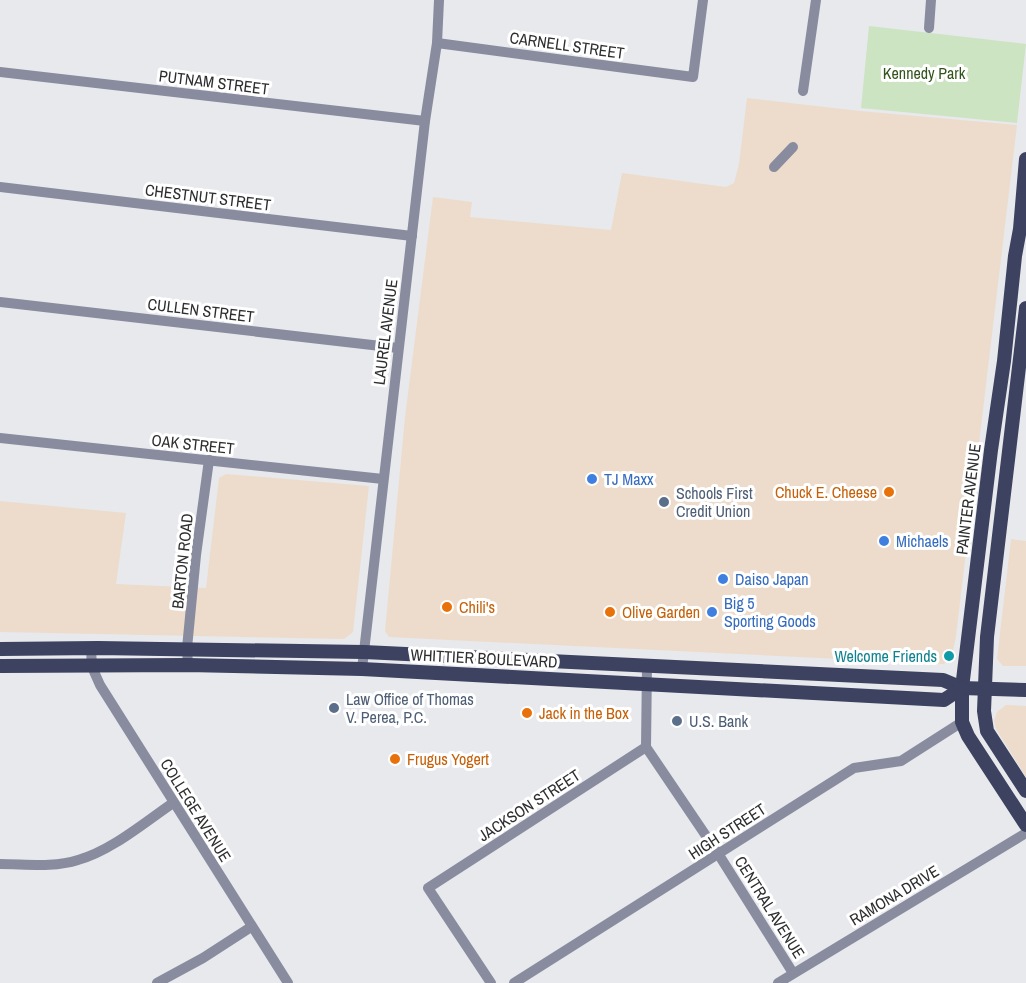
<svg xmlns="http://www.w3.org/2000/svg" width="1026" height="983" font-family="'Archivo Narrow',sans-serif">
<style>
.commercial{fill:#eddccb}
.green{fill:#cde4c2}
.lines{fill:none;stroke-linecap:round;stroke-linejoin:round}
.minor{stroke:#888c9e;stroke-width:10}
.major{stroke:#3c425f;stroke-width:14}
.shop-dot{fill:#3f7fe0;stroke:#fff;stroke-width:2}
.food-dot{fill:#e8710a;stroke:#fff;stroke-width:2}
.service-dot{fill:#5c6f8a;stroke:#fff;stroke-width:2}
.culture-dot{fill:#0f9aa8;stroke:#fff;stroke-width:2}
.labels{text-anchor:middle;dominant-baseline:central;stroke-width:6;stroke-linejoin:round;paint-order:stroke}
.street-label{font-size:16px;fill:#2d2e2f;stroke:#fff}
.park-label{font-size:16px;fill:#33541e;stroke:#fff}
.shop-label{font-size:16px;fill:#366cbe;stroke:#fff;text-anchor:start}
.food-label{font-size:16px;fill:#c56008;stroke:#fff;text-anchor:start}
.service-label{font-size:16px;fill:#4e5e75;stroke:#fff;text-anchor:start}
.culture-label{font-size:16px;fill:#0d838f;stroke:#fff;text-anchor:end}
</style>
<rect width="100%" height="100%" fill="#e7e9ed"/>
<!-- commercial -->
<g class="commercial">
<path d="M747,98L860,111L1017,125L956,636L952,656L944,664L389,637L385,631L405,417L433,197L472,202L470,217L611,230L622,173L726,187L734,183L739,164Z"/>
<path d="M226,474L369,486L353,632L344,639L0,632V501L126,513L116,584L206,588L219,478Z"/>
<path d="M1011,539L1026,541V666H1003L997,659Z"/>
<path d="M1006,705L1026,706V777L996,729L994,721L997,712Z"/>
</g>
<!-- green -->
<path class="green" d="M869,26L1026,44L1017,123L861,108Z"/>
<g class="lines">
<!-- minor -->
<g class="minor">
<path d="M929,28L931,0"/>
<path d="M437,43L693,77L703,0"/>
<path d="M0,72L425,121"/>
<path d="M803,91L816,0"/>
<path d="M774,167L793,147"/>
<path d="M0,187L412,236"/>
<path d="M0,302L398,348"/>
<path d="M0,438L383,479"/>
<path d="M91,649L92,667L100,685L288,983"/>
<path d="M188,665L187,648L196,555L209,460"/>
<path d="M647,665L646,747L719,855L793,973"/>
<path d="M362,669L425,121L437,43L439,0"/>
<path d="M0,864C26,864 53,868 78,860C111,851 145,822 173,803"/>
<path d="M157,983L203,958L251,927"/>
<path d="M491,983L428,888L646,747"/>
<path d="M514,983L854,768L901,761L962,722"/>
<path d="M778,983L1026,833"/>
</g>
<!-- major -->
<g class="major">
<path d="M1026,159L1020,229L1015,256L1004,361L991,450L962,688V722L968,736L1026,825"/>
<path d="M1026,308L987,637L984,711L987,731L1026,791"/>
<path d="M0,649L98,648L364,652L943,680L962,688L1026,690"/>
<path d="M0,666L188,665L362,669L944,700L962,688"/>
</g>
</g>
<!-- markers -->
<g class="shop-dot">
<circle cx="592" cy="479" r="6"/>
<circle cx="884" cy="541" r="6"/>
<circle cx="723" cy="579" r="6"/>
<circle cx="712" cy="612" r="6"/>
</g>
<g class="food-dot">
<circle cx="889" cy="492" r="6"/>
<circle cx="447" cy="607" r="6"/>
<circle cx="610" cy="612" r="6"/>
<circle cx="527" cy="713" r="6"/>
<circle cx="395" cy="759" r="6"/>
</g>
<g class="service-dot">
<circle cx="664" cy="502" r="6"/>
<circle cx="334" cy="708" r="6"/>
<circle cx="677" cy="721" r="6"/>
</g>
<circle class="culture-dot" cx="949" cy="656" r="6"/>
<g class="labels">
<!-- street labels -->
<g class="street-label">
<text transform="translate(567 45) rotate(8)">CARNELL STREET</text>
<text transform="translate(214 82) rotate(7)">PUTNAM STREET</text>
<text transform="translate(208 197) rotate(7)">CHESTNUT STREET</text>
<text transform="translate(201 310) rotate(7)">CULLEN STREET</text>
<text transform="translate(385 332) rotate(-83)">LAUREL AVENUE</text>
<text transform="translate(193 444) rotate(6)">OAK STREET</text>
<text transform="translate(968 499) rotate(-83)">PAINTER AVENUE</text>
<text transform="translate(182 561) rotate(-84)">BARTON ROAD</text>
<text transform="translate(484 658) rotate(3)">WHITTIER BOULEVARD</text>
<text transform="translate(529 805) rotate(-33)">JACKSON STREET</text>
<text transform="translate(196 810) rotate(58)">COLLEGE AVENUE</text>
<text transform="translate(727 831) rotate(-33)">HIGH STREET</text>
<text transform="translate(894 895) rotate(-31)">RAMONA DRIVE</text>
<text transform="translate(770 907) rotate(58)">CENTRAL AVENUE</text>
</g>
<!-- park labels -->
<g class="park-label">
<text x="924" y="73">Kennedy Park</text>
</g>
<!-- shop labels -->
<g class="shop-label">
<text x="604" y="479">TJ Maxx</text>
<text x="896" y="541">Michaels</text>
<text x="735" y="579">Daiso Japan</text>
<text x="724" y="603">Big 5<tspan x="724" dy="18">Sporting Goods</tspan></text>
</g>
<!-- food labels -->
<g class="food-label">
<text x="877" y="492" text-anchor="end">Chuck E. Cheese</text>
<text x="459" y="607">Chili's</text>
<text x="622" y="612">Olive Garden</text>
<text x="539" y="713">Jack in the Box</text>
<text x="407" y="759">Frugus Yogert</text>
</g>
<!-- service labels -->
<g class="service-label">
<text x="676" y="493">Schools First<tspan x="676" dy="18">Credit Union</tspan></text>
<text x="346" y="699">Law Office of Thomas<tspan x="346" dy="18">V. Perea, P.C.</tspan></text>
<text x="689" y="721">U.S. Bank</text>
</g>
<!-- culture labels -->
<g class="culture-label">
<text x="937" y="656">Welcome Friends</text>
</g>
</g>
</svg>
